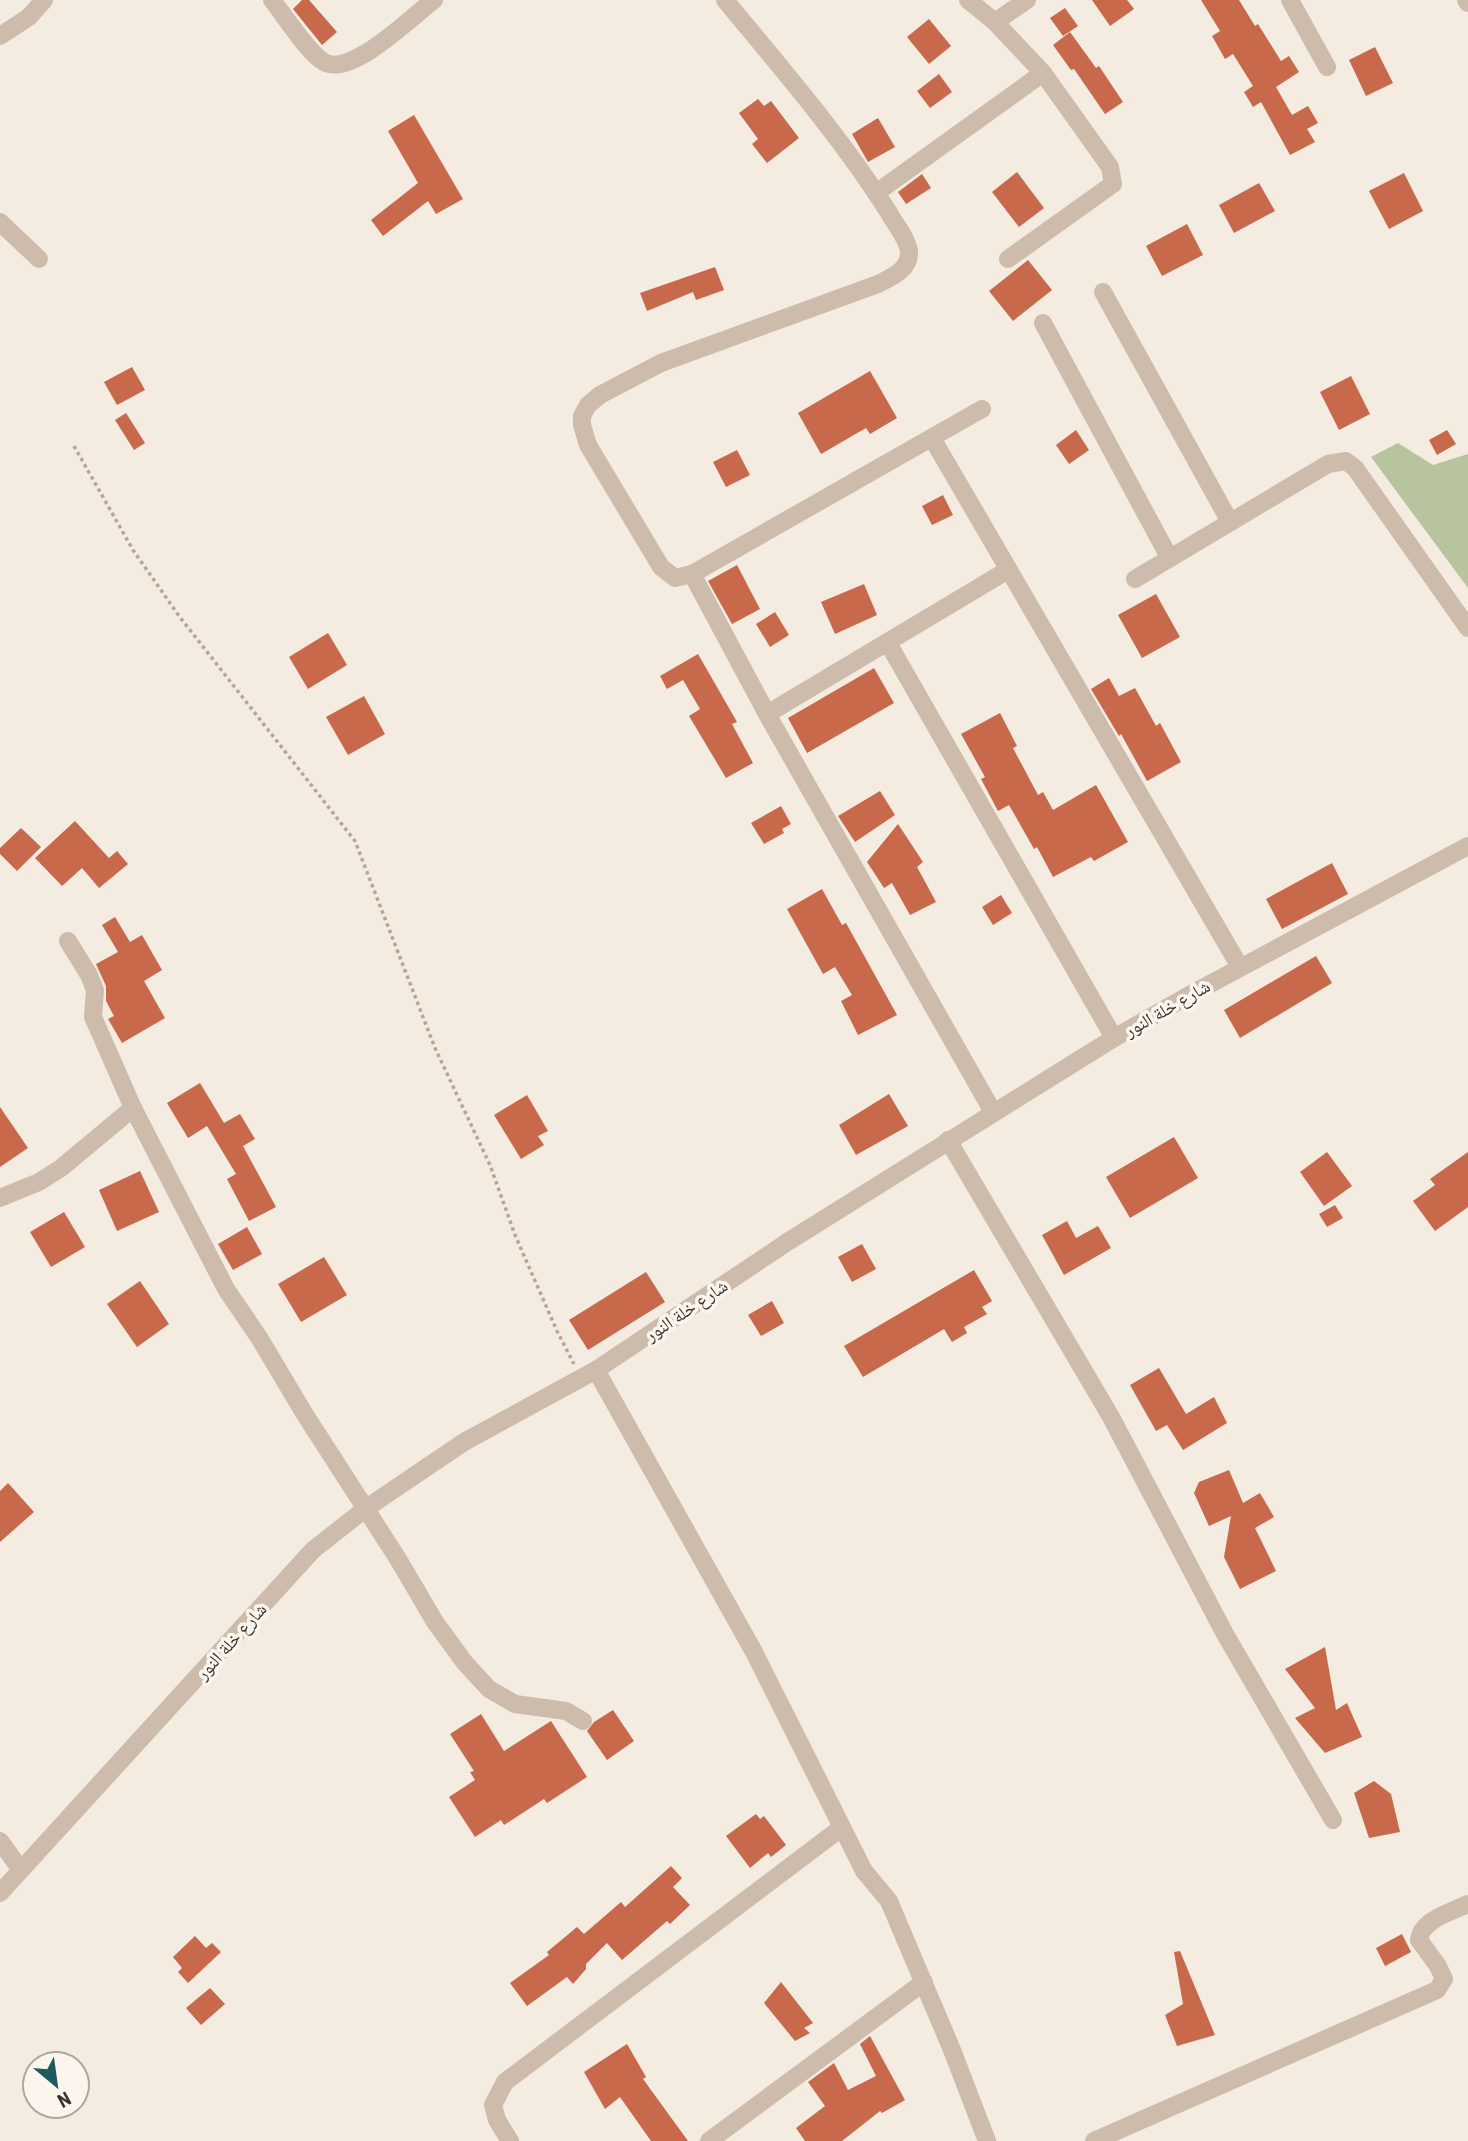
<svg xmlns="http://www.w3.org/2000/svg" width="1468" height="2141" font-family="'Roboto Condensed','Noto Naskh Arabic',sans-serif">
<style>
.green{fill:#b8c4a0}
.building{fill:#c8694b}
.lines{fill:none;stroke-linecap:round;stroke-linejoin:round}
.path{stroke:#b9a596;stroke-width:3.5;stroke-dasharray:3.5 3.5;stroke-linecap:butt}
.minor{stroke:#cdbbac;stroke-width:18}
.labels{text-anchor:middle;dominant-baseline:central;stroke-width:7;stroke-linejoin:round;paint-order:stroke}
.street-label{font-size:18px;fill:#3b302b;stroke:#fbf5ee}
</style>
<rect width="100%" height="100%" fill="#f4ebe1"/>
<!-- green -->
<path class="green" d="M1398,443L1433,465L1468,454V588L1371,457Z"/>
<!-- building -->
<g class="building">
<path d="M302,0H309L337,32L322,45L293,9Z"/>
<path d="M1092,0H1127L1134,9L1110,26Z"/>
<path d="M1201,0H1239L1255,26L1258,24L1281,61L1289,56L1299,72L1276,87L1292,115L1308,106L1318,123L1307,129L1315,142L1290,155L1261,102L1253,107L1244,92L1253,86L1233,54L1225,59L1212,36L1220,31Z"/>
<path d="M1065,8L1078,26L1063,36L1050,18Z"/>
<path d="M929,19L951,46L929,64L907,37Z"/>
<path d="M1070,32L1096,68L1099,66L1123,102L1105,114L1074,69L1071,70L1053,45Z"/>
<path d="M1375,47L1393,83L1366,96L1349,60Z"/>
<path d="M939,74L952,92L930,108L917,91Z"/>
<path d="M758,99L764,106L771,101L799,138L767,163L752,144L758,139L739,113Z"/>
<path d="M414,115L463,199L436,214L428,201L383,236L371,220L418,183L388,131Z"/>
<path d="M878,118L895,147L868,162L852,134Z"/>
<path d="M1017,172L1044,208L1019,227L992,192Z"/>
<path d="M1404,173L1423,211L1389,229L1369,191Z"/>
<path d="M922,174L931,188L906,204L898,192Z"/>
<path d="M1259,183L1275,211L1234,233L1219,205Z"/>
<path d="M1187,224L1203,255L1162,276L1146,246Z"/>
<path d="M1028,260L1052,290L1013,321L989,291Z"/>
<path d="M715,267L724,290L696,300L693,292L647,311L640,293Z"/>
<path d="M132,367L145,390L117,405L104,382Z"/>
<path d="M870,371L897,418L870,434L866,428L821,454L798,413Z"/>
<path d="M1351,376L1370,414L1339,430L1320,392Z"/>
<path d="M126,413L145,443L134,450L115,420Z"/>
<path d="M1076,430L1089,450L1069,464L1056,445Z"/>
<path d="M1447,430L1456,444L1437,455L1429,440Z"/>
<path d="M737,450L750,475L726,487L713,462Z"/>
<path d="M943,495L953,515L932,525L922,506Z"/>
<path d="M737,565L760,609L732,624L708,581Z"/>
<path d="M864,584L877,615L835,634L821,602Z"/>
<path d="M1156,594L1180,637L1142,658L1118,615Z"/>
<path d="M775,612L789,635L770,647L756,624Z"/>
<path d="M328,633L347,665L308,689L289,657Z"/>
<path d="M698,654L737,722L732,724L753,763L726,778L689,716L700,709L683,680L667,689L660,676Z"/>
<path d="M874,668L894,703L807,753L788,718Z"/>
<path d="M1109,678L1119,696L1135,688L1156,726L1160,723L1181,762L1147,781L1121,734L1119,736L1091,689Z"/>
<path d="M364,696L385,734L348,755L326,717Z"/>
<path d="M1000,713L1017,746L1013,748L1038,795L1043,792L1053,810L1096,785L1128,842L1094,861L1091,857L1053,877L1037,847L1034,849L1009,805L998,811L981,779L985,777L961,734Z"/>
<path d="M880,791L895,815L855,842L838,816Z"/>
<path d="M781,806L791,824L782,829L784,833L764,844L751,823Z"/>
<path d="M75,821L109,858L117,851L128,864L99,888L82,868L62,886L35,858Z"/>
<path d="M898,824L923,862L917,867L936,902L910,915L892,883L884,888L867,862Z"/>
<path d="M21,828L41,847L17,871L0,854V848Z"/>
<path d="M1332,863L1348,894L1282,929L1266,899Z"/>
<path d="M822,889L842,925L846,923L897,1015L858,1035L841,1001L852,995L835,967L823,974L787,909Z"/>
<path d="M1001,895L1012,913L993,925L982,907Z"/>
<path d="M115,917L130,942L142,935L162,970L144,981L165,1018L122,1043L108,1019L114,1016L106,1001V986L96,964L118,952L102,925Z"/>
<path d="M1316,956L1332,983L1240,1038L1224,1010Z"/>
<path d="M200,1083L224,1123L240,1114L255,1139L243,1146L276,1207L249,1221L227,1179L236,1174L207,1126L188,1138L167,1103Z"/>
<path d="M889,1094L908,1126L856,1155L839,1125Z"/>
<path d="M527,1095L548,1131L538,1136L544,1145L521,1159L494,1115Z"/>
<path d="M0,1107L28,1148L0,1167Z"/>
<path d="M1174,1137L1198,1178L1130,1218L1106,1177Z"/>
<path d="M1327,1152L1352,1186L1324,1206L1300,1172Z"/>
<path d="M1468,1152V1207L1435,1231L1413,1201L1435,1185L1430,1179Z"/>
<path d="M140,1171L159,1212L117,1231L99,1190Z"/>
<path d="M1335,1205L1343,1218L1327,1227L1319,1214Z"/>
<path d="M64,1212L85,1247L51,1267L30,1232Z"/>
<path d="M1067,1221L1076,1238L1098,1226L1111,1248L1064,1275L1042,1235Z"/>
<path d="M247,1227L262,1254L233,1270L218,1244Z"/>
<path d="M862,1244L876,1269L852,1282L838,1257Z"/>
<path d="M324,1257L347,1295L301,1322L278,1284Z"/>
<path d="M974,1270L992,1301L982,1307L987,1314L964,1327L967,1333L952,1342L944,1329L863,1377L844,1346Z"/>
<path d="M646,1272L665,1302L588,1350L569,1320Z"/>
<path d="M140,1281L169,1324L137,1347L107,1304Z"/>
<path d="M772,1301L784,1323L761,1336L748,1315Z"/>
<path d="M1159,1368L1186,1414L1214,1397L1227,1423L1183,1450L1167,1425L1156,1431L1130,1385Z"/>
<path d="M1229,1470L1243,1503L1260,1493L1274,1517L1255,1528L1276,1571L1240,1589L1224,1557L1231,1516L1209,1526L1194,1493L1199,1482Z"/>
<path d="M8,1483L34,1512L0,1542V1491Z"/>
<path d="M1325,1647L1336,1710L1347,1703L1362,1737L1325,1753L1295,1718L1315,1708L1285,1669Z"/>
<path d="M613,1710L634,1741L607,1760L587,1731L594,1722Z"/>
<path d="M481,1714L504,1751L551,1721L587,1777L547,1803L544,1799L504,1825L501,1820L475,1837L449,1797L475,1780L470,1772L474,1771L450,1734Z"/>
<path d="M1374,1781L1391,1794L1400,1832L1369,1838L1354,1793Z"/>
<path d="M756,1814L760,1819L764,1816L786,1845L771,1857L768,1853L750,1868L726,1836Z"/>
<path d="M671,1866L682,1878L673,1887L690,1905L670,1924L667,1921L622,1960L607,1943L586,1964V1969L573,1984L567,1977L527,2006L510,1983L549,1955L547,1952L577,1927L584,1934L621,1902L625,1907Z"/>
<path d="M1402,1934L1411,1952L1385,1966L1376,1948Z"/>
<path d="M195,1936L206,1948L212,1943L221,1952L188,1983L178,1972L182,1968L173,1957Z"/>
<path d="M1180,1951L1215,2035L1177,2046L1165,2015L1183,2004L1174,1952Z"/>
<path d="M781,1982L813,2023L804,2028L810,2033L795,2041L764,2003Z"/>
<path d="M210,1988L225,2004L201,2025L186,2008Z"/>
<path d="M870,2036L905,2100L882,2113L880,2111L842,2141H805L796,2128L825,2106L808,2082L834,2063L848,2090L876,2076L860,2044Z"/>
<path d="M627,2044L646,2077L643,2079L688,2141H651L620,2097L605,2109L584,2072Z"/>
</g>
<g class="lines">
<!-- path -->
<path class="path" d="M74,446L133,550L179,616L355,841L435,1048L490,1165L515,1235L557,1331L574,1364"/>
<!-- minor -->
<g class="minor">
<path d="M272,0C284,15 309,54 324,62C351,78 412,16 434,0"/>
<path d="M725,0C781,68 842,138 889,213C895,224 907,238 909,251C910,270 892,277 878,284L661,363L600,395L588,405L582,416V425L588,445L661,567L675,578L692,574L982,409"/>
<path d="M968,0L995,22L1043,73L1110,167L1113,184L1008,259"/>
<path d="M1290,0L1327,67"/>
<path d="M1466,0L1468,3"/>
<path d="M995,22L1027,0"/>
<path d="M0,36L29,17L44,0"/>
<path d="M876,193L1043,73"/>
<path d="M0,222L39,259"/>
<path d="M1103,292L1230,522"/>
<path d="M1043,323L1169,557"/>
<path d="M932,438L1240,967"/>
<path d="M692,574L767,714L993,1112"/>
<path d="M1135,579L1328,464L1346,461L1355,468L1468,628"/>
<path d="M888,643L1114,1038"/>
<path d="M767,714L1008,570"/>
<path d="M68,941L89,975L95,990L93,1017L133,1108L226,1289L260,1339L304,1413L398,1559L435,1622L465,1663L489,1689L515,1704L566,1711L583,1721"/>
<path d="M948,1140L1111,1417L1225,1634L1333,1820"/>
<path d="M0,1198L39,1182L61,1168L133,1108"/>
<path d="M596,1370L754,1652L864,1871L889,1901L952,2050L987,2141"/>
<path d="M0,1841L21,1870"/>
<path d="M0,1893L313,1550L365,1509L464,1442L596,1370L789,1241L1114,1038L1184,998L1468,846"/>
<path d="M510,2141L497,2120L493,2105L505,2082L841,1828"/>
<path d="M709,2141L924,1982"/>
<path d="M1094,2141L1437,1990L1444,1979L1438,1966L1419,1940C1421,1920 1451,1912 1468,1904"/>
</g>
</g>
<g class="labels">
<!-- street labels -->
<g class="street-label">
<text transform="translate(1167 1008) rotate(-30)">شارع خلة النور</text>
<text transform="translate(686 1310) rotate(-34)">شارع خلة النور</text>
<text transform="translate(231 1641) rotate(-48)">شارع خلة النور</text>
</g>
</g>
<!-- north arrow -->
<g transform="translate(56 2085) rotate(151)"><circle r="33" fill="#fbf5ee" stroke="#aea6a0" stroke-width="2"/>
<path d="M0-5L12 26L0 18L-12 26Z" fill="#1f5a5e"/>
<text y="-10" font-size="19" font-weight="bold" text-anchor="middle" fill="#3b302b">N</text>
</g>
</svg>
